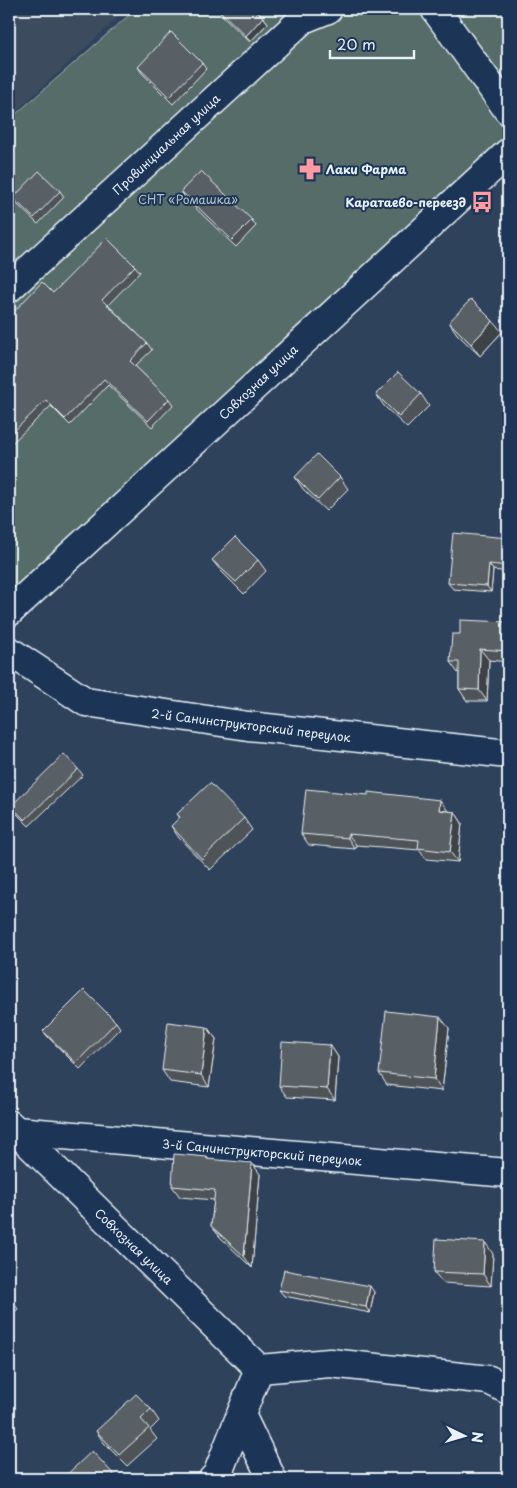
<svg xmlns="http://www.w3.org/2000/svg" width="517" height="1488" font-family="'Playpen Sans',sans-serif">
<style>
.built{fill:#3c4b5e}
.green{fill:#556c68;stroke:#9eaeb0}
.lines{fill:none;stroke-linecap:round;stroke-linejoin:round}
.street-casing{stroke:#e8f1f8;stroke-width:31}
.secondary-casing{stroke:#e8f1f8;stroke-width:31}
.street{stroke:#1d3557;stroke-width:28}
.secondary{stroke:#1d3557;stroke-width:28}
.wall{fill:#4d5257;stroke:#e8f1f8}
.shaded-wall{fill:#3e4247;stroke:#e8f1f8}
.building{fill:#595f65;stroke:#e8f1f8}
.labels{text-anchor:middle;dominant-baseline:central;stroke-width:4;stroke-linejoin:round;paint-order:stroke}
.street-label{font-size:12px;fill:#e8f1f8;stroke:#1d3557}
.poi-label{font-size:12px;font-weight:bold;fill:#e8f1f8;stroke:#1d3557;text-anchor:start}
.park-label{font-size:12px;fill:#b5c2c6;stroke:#1d3557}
</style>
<rect width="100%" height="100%" fill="#2f425b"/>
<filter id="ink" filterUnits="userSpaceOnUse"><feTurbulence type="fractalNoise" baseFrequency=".02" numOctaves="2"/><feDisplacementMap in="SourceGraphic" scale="10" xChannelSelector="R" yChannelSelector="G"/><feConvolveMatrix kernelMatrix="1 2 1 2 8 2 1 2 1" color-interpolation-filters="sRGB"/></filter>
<g filter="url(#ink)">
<!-- built -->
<path class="built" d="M9,9H127L9,118Z"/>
<!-- green -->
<path class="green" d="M136,9H508V149L9,598V120Z"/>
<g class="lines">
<!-- street casing -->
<g class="street-casing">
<g id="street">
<path d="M435,9L508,110"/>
<path d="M9,288L303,19L328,9"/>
<path d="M9,651L86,702L248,726L508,754"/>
<path d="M10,1125L259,1369"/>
<path d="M16,1131L508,1173"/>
<path d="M259,1369L330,1363L489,1380L508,1390"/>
<path d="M241,1415L272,1479"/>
<path d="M213,1479L217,1475L259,1369"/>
</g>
</g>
<!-- secondary casing -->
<g class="secondary-casing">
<path id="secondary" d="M9,612L508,153"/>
</g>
<!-- street -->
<use href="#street" class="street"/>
<!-- secondary -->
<use href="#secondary" class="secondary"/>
</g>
<!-- wall -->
<g class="wall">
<path d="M220,11L263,17L268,23L250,42L224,17Z"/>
<path d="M202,63L206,69L173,104L142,73L138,67Z"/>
<path d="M60,191L64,197L38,224L17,204L13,198Z"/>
<path d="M181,191L252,220L256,226L236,247L185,198Z"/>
<path d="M135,266L140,272L108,305L147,343L152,350L135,366L169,399L173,405L152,427L108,385L70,425L51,406L11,444L9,441V317L53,293Z"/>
<path d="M449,322L502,332L480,356L457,334Z"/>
<path d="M376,394H421L429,406L407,428L384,406Z"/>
<path d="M295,477H340L348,489L326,511L303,489Z"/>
<path d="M508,538V572L493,570L491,592L453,589L448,583Z"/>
<path d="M212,560H258L266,571L244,594L221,571Z"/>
<path d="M508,622V662L489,660L487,701H467L459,689V673H458L450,662L460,634Z"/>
<path d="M78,769L83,775L29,826L15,812L11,806Z"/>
<path d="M448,811L455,812L462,823L458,862L426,859L420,850L356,845L355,849L309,845L301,834Z"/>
<path d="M177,814L244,818L252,830L210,870L179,838L171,826L180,818Z"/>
<path d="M116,1022L120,1028L80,1069L48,1037L43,1031Z"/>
<path d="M207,1027L216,1039L209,1087L170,1082L162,1070Z"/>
<path d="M449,1028L442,1091L387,1085L379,1073Z"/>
<path d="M330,1045L338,1057L335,1100L287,1097L279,1086Z"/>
<path d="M207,1157L208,1159L260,1174L252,1268L220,1237L211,1226L214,1200L180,1197L172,1186Z"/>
<path d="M493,1254L491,1286L443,1283L434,1272Z"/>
<path d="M279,1290L374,1292L370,1313L284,1296Z"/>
<path d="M9,1296L18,1309L9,1318Z"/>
<path d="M151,1409L159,1421L150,1430L157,1439L127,1466L104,1443L96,1431Z"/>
</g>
<!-- shaded-wall -->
<g class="shaded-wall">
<path d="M263,17L268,23L250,42L246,36Z"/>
<path d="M493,321L502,332L480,356L471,344Z"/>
<path d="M489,564L493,570L491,592L487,586Z"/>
<path d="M480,649L489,660L487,701L479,690Z"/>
<path d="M440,800L448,811L439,810Z"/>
<path d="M455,812L462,823L458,862L450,852Z"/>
<path d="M348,834L356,845L355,849L348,838Z"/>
<path d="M440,1017L449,1028L442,1091L434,1079Z"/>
<path d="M207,1027L216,1039L209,1087L201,1075Z"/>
<path d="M330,1045L338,1057L335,1100L327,1089Z"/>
<path d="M252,1163L260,1174L252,1268L244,1256Z"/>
<path d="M485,1242L493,1254L491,1286L483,1274Z"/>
<path d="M370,1286L374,1292L370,1313L366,1307Z"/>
</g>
<!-- building -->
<g class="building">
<path d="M222,9H254L263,17L246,36L220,11Z"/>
<path d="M171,32L202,63L169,97L138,67Z"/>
<path d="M39,171L60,191L34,218L13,198Z"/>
<path d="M201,171L252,220L232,240L181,191Z"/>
<path d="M107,238L135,266L102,300L147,343L130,361L169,399L148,421L104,379L65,419L46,400L9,436V317L42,282L53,293Z"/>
<path d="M471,299L493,321L471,344L449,322Z"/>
<path d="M398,372L421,394L399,417L376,394Z"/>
<path d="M317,454L340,477L318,500L295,477Z"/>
<path d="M453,533L508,538V566L489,564L487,586L448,583Z"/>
<path d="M235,537L258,560L236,582L212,560Z"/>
<path d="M460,620L508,622V651L480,649L479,690L459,689V662H450L452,634H460Z"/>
<path d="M64,754L78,769L25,820L11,806Z"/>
<path d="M210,783L244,818L202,859L171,826L180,817L177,814Z"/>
<path d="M306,789L368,795V792L440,800L439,810L455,812L450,852L418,848L419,840L348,834V838L301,834Z"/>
<path d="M84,990L116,1022L76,1063L43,1031Z"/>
<path d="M386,1011L440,1017L434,1079L379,1073Z"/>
<path d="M168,1022L207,1027L201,1075L162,1070Z"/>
<path d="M282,1042L330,1045L327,1089L279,1086Z"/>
<path d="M174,1154L207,1157V1159L252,1163L244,1256L211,1226L215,1190L172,1186Z"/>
<path d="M436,1239L485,1242L483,1274L434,1272Z"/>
<path d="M284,1270L370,1286L366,1307L279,1290Z"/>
<path d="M136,1394L151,1409L141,1419L149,1428L119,1455L96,1431Z"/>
<path d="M92,1451L118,1479H62Z"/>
<path d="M494,1475L496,1479H484Z"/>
</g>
</g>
<!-- icons -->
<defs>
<g id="pharmacy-bare" transform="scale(1.725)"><path d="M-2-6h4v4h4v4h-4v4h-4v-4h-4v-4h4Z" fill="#ff9aa2" stroke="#1d3557" stroke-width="2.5" paint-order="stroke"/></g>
<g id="bus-bare" transform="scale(1.725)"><path d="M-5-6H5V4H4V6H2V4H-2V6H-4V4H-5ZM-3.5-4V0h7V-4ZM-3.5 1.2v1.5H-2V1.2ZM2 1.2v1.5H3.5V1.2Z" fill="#ff9aa2" stroke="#1d3557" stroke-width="2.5" paint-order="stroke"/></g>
</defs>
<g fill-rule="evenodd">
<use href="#pharmacy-bare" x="310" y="169"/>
<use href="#bus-bare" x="482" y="202"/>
</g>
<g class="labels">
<!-- street labels -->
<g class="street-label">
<text transform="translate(166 144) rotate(-43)">Провинциальная улица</text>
<text transform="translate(258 382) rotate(-43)">Совхозная улица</text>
<text transform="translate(251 725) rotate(7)">2-й Санинструкторский переулок</text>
<text transform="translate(262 1152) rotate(5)">3-й Санинструкторский переулок</text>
<text transform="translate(134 1246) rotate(44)">Совхозная улица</text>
</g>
<!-- poi labels -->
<g class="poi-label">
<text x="326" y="169">Лаки Фарма</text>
<text x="466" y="202" text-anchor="end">Каратаево-переезд</text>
</g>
<!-- park labels -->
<g class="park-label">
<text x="188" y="199">СНТ «Ромашка»</text>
</g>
</g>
<!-- margin -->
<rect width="517" height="1488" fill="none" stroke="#1d3557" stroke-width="30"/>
<rect x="15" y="15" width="487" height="1458" fill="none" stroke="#e8f1f8" stroke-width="2" filter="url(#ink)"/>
<!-- north arrow -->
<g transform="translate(464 1436) rotate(95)" stroke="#1d3557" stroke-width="4" paint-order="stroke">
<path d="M0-4L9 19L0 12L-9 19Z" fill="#e8f1f8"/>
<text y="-8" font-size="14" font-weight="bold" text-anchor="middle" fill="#e8f1f8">N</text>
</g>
<!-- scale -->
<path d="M330 50v8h84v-8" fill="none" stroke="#e8f1f8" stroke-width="2.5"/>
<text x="337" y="50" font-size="15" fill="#e8f1f8" stroke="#1d3557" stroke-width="4" paint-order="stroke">20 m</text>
</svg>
